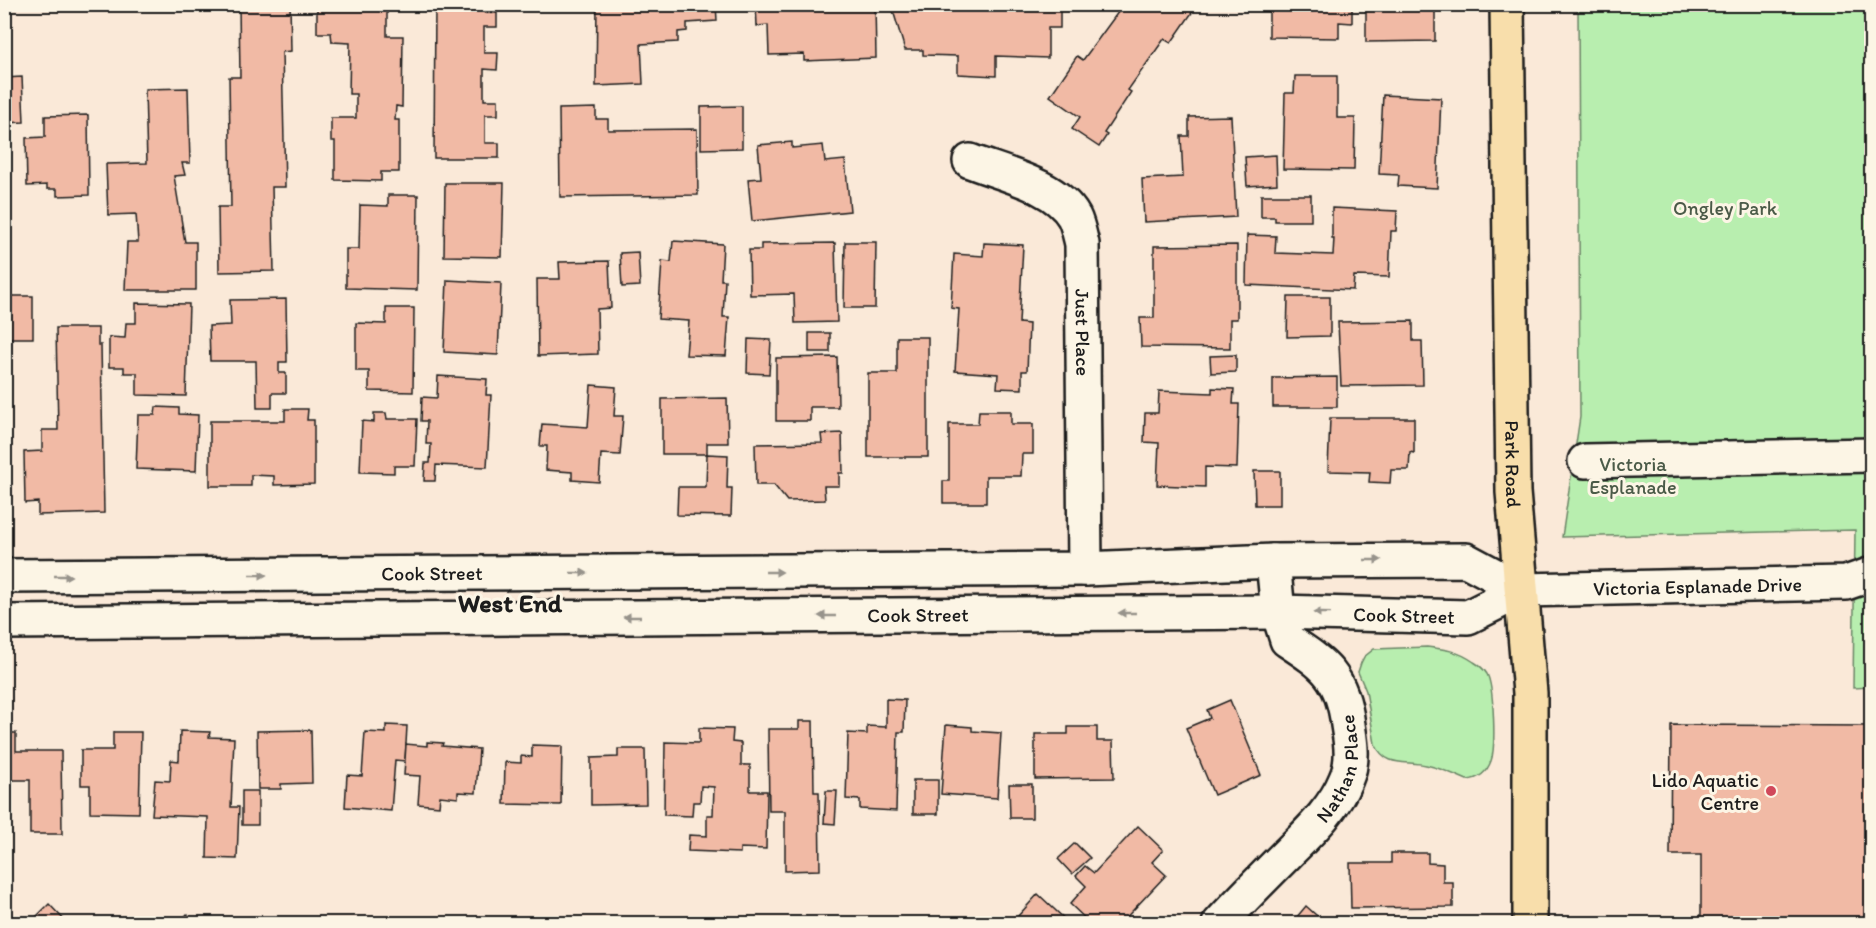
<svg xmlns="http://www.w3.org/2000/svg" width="1876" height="928" font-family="Itim,sans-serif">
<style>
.green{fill:#b8eeaf;stroke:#6a8566;stroke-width:1.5}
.building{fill:#f1baa5;stroke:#1c1c1c;stroke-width:1.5}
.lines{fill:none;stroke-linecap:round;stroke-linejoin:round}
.minor-casing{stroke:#1c1c1c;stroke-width:38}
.major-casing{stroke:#1c1c1c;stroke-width:38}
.minor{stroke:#fcf5e5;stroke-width:33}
.major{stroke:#f8deab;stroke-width:33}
.oneway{fill:#97938b}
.poi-dot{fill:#d1495b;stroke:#fcf5e5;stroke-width:2}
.labels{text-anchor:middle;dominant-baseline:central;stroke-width:6;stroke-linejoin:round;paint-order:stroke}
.park-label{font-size:20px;fill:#4b5b48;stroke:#fcf5e5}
.street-label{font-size:20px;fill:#1c1c1c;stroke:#fcf5e5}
.poi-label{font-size:20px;fill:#1c1c1c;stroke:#fcf5e5;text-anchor:end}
.district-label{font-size:26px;font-weight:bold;fill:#1c1c1c;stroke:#fcf5e5}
</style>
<rect width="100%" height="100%" fill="#fae9d8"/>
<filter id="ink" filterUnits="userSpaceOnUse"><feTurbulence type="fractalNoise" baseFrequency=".0167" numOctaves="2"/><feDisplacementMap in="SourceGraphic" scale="12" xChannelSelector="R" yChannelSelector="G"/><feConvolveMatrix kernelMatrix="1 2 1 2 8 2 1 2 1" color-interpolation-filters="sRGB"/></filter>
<g filter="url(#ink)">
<!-- green -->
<g class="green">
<path d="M1578,5H1871V687L1853,688L1855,530L1562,537L1580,417Z"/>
<path d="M1427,647C1446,649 1458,651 1474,662C1479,665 1484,669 1487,674C1494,687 1496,748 1491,761C1487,772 1479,779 1467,780C1455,775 1443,769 1430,766C1408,759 1387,770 1375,744L1366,691L1358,672L1361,663L1364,657L1374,649Z"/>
</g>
<!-- building -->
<g class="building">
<path d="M239,4H290L291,51L282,52L285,187H272L274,271L219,272L218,207H231L229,77H240Z"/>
<path d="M317,4H387V36H403L402,107L396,106L395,120H399V172H381V181L335,180V141H331V118H356V94H349L350,43L332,42L331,33H317Z"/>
<path d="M435,4H485V13H497V27H484V53H498L497,70L484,69V100H498V115H485V143H499V158H434Z"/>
<path d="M597,4H716L717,21L687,23V31L678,32V42L641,44L643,84L596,86Z"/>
<path d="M756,4H875L876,58L804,61V54L769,55L768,25L757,26Z"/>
<path d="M891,4H1060V28H1048V58L996,56V76L958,74V56L923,55V50H905Z"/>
<path d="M1124,4H1198L1171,43L1164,39L1128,90L1131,92L1104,133L1107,135L1099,147L1072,129L1080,117L1050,96L1077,56L1083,60Z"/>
<path d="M1269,4H1352V23L1339,22V38L1269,37Z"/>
<path d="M1366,4H1435V41L1366,42Z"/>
<path d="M1295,76H1337V118H1355L1354,170L1283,169L1285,93H1294Z"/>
<path d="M22,77L24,122L4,123V78Z"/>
<path d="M188,88L190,163H182L185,175L174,176L185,242H196V290H125L127,242H138L136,214L108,215L106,164L147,163L145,89Z"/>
<path d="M1383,95L1441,98L1437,188L1398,186L1399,175L1379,174Z"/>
<path d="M742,106V148L701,149V107Z"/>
<path d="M596,108V119H608V130L697,129L698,195L560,197L559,109Z"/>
<path d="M88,115L89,195L57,196V189H47V185L27,186L26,138L45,137V116Z"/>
<path d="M1231,116L1236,217L1144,222L1142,179L1183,177L1181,136H1189V117Z"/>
<path d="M792,142V148L823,145L825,162L845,160L850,211L752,221L748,179L761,178L758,145Z"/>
<path d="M1276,155L1277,184L1247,186L1245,157Z"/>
<path d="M445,183H504L502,257L444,256Z"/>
<path d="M388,195H418L417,290L346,288V249H359L360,205L388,206Z"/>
<path d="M1261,195H1311V221H1275V217H1261Z"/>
<path d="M1332,208L1397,211L1396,231H1391L1389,277L1354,276L1353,290L1246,285L1247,235L1276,236L1275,253L1333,255L1334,238H1332Z"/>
<path d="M673,241L723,244L721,280H725L723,317H729L726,356L686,355L689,321L658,319L662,261L671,262Z"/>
<path d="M845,242H876L875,308H844Z"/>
<path d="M835,243L837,322L795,323L794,294L750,295L749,250H761V244Z"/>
<path d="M984,243L1023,245L1019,323L1029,324L1027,371H1022V389L997,388L998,374L955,371L959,309L951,308L954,254L983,256Z"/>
<path d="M1237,245V319H1230V348L1141,347L1140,318H1154V246Z"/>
<path d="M638,252L640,286L622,287L620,253Z"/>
<path d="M609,261L611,308L597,309L598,354L538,356L537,279H560L559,262Z"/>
<path d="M447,280L501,283L498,355L444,352Z"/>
<path d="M8,296H33V338H7Z"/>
<path d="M1288,297H1330V336L1287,337Z"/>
<path d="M286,299L287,362H279V373H286V393H272V408H257L256,361H210L209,326L231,325L230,300Z"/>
<path d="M136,303L189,304L186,396L137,395V373H124V367H109V337L125,338L126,323H136Z"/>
<path d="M386,308H414L413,392L369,391V371H356V323L386,324Z"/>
<path d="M1413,321V341H1422L1423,385L1341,386L1338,322Z"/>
<path d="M56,328H98V345H101L104,513L38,515V502L25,503L24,452L42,451V430H58Z"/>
<rect x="809" y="333" width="21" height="19"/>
<path d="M897,337H928V457H868V373H897Z"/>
<path d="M748,339L771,340L769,374L747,373Z"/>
<path d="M1236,355V372L1211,373L1210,356Z"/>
<path d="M837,357L838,407H810V421H776V358Z"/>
<path d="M438,376L487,379L486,395H491L487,467L436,465L435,481H424L425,463H430L431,444H426L427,421H421L422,397L437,398Z"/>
<path d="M1337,377V407H1273V378Z"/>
<path d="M591,385L616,387L614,416H623L620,455L601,454L599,482L572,480V472L546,470L547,446H540L542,424L588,427Z"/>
<path d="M1212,388L1234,389L1233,404H1239L1237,468L1205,467V487L1157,485L1159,443L1144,442L1145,413H1158L1159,391L1212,393Z"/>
<path d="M727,398L728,443H707V454H662V399Z"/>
<path d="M156,407L179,408V414L198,415L196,471L136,469L138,415H155Z"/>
<path d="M285,409H308L307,420H314V484L274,485V476L251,475V486H210V421H285Z"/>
<path d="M979,411H1011V424H1033V454H1022L1021,476H986V503H943V481H949V424H978Z"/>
<path d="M374,413H386L387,419H417L415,466H394V473L360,472L362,421L374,422Z"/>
<path d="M1330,418H1414V453L1410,452L1409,470H1391L1390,483L1369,482L1370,472L1328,471Z"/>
<path d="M842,433L843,473H839V486H824L825,500L787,501L774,485H756L755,444L822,443L821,434Z"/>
<path d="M707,454L728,455L727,488H732L731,516L677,515L678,487H706Z"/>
<path d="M1254,471H1280V505H1255Z"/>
<path d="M886,699L905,700L904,732H898L896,811L860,809V800L846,799L848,733L867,734V726L886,727Z"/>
<path d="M1230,700L1261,775L1214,795L1186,728L1210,718L1207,710Z"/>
<path d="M799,721H813L814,792H819L820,870L785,871V811H769L768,729H799Z"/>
<path d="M386,725L407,726L405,761L395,760L391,811L345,807L347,775L362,776L365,732L386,733Z"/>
<path d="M946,725L972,727V731L1001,733L997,798L941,794Z"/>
<path d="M1671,725L1872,726V924H1701V855H1670Z"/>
<path d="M1068,727H1097V741H1113L1114,778L1035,779V734H1068Z"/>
<path d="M699,728L733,729L732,742L741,743V765H750V791H767L766,849L740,848V853L688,851L689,835L707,836V815H713L714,787L701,786L700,802H693L692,816L664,815L665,742L699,743Z"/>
<path d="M311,730L312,783L281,784V789H258L257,731Z"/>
<path d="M180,731L210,732L209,737L234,738L231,807H239L237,859L207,858L208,817L152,815L155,780L170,781L171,760L179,761Z"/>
<path d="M113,732H141L139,813L90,812V785H81V750H113Z"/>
<path d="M4,733H16V751H61L62,834H30V780H4Z"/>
<path d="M427,742L443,743L442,746L479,749L476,793L458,792V798L440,796L439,806L418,804L420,776L404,775L406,744L427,746Z"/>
<path d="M532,745L562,746L561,805L504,804L505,762L521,763V756L532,757Z"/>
<path d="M618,749H645L646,804L591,805V758L618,757Z"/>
<rect x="913" y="780" width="25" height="34"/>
<path d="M1009,784H1032V818H1010Z"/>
<rect x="242" y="791" width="16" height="34"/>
<path d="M826,791H837L835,824L824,823Z"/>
<path d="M1138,826L1163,850L1152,862L1166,875L1120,924H1091L1070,904L1086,886L1076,876L1085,866L1094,873Z"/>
<path d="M1075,843L1090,858L1072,874L1058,859Z"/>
<path d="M1391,853H1428V863L1443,864V882H1453V907L1351,908L1350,863H1391Z"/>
<path d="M1038,894L1070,924H1027L1018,916Z"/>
<path d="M49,904L68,924H29Z"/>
<path d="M1306,906L1326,924H1291Z"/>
<path d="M187,914L198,924H179Z"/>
</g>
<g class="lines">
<!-- minor casing -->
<g class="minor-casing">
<g id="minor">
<path id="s1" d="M970,161C1003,174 1056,185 1074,217C1078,225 1080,236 1082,244L1085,569"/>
<path d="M1585,461L1872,455"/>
<path id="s2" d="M4,576L1085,569L1273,561L1466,560L1522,590"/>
<path id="s3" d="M4,622L1278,612L1468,617L1522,590L1846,583L1872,574"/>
<path id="s4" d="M1219,924C1241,900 1264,877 1287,854C1309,832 1334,809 1346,779C1354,761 1351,743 1348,725C1342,676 1325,665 1287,640L1278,612L1273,561"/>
</g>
</g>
<!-- major casing -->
<g class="major-casing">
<g id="major">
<path id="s5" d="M1507,4L1513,492L1530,693V924"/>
</g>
</g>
<!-- minor -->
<use href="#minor" class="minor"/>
<!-- major -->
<use href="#major" class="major"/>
</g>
<!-- one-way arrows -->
<defs><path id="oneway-solid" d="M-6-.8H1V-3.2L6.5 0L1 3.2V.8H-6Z" transform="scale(1.5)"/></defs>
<g class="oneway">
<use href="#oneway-solid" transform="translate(1373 560)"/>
<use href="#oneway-solid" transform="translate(774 572)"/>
<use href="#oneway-solid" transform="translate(579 573)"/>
<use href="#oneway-solid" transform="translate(258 575)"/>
<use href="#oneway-solid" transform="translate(63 576)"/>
<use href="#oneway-solid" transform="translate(1127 613) rotate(180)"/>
<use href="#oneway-solid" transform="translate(1322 613) rotate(-179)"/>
<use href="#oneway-solid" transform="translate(827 616) rotate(180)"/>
<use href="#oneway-solid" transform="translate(632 617) rotate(180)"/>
</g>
</g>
<!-- markers -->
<circle class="poi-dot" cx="1771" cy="791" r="6"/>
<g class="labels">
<!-- park labels -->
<g class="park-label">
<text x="1725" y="208">Ongley Park</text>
<text x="1633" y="464">Victoria<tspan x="1633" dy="23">Esplanade</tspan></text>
</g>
<!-- street labels -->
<g class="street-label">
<text stroke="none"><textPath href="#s1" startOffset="237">Just Place</textPath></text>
<text stroke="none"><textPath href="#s5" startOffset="460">Park Road</textPath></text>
<text stroke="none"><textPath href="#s2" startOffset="428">Cook Street</textPath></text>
<text stroke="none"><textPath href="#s3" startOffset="1700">Victoria Esplanade Drive</textPath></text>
<text stroke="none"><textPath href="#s3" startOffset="914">Cook Street</textPath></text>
<text stroke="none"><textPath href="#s3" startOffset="1400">Cook Street</textPath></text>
<text stroke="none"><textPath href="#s4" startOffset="202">Nathan Place</textPath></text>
</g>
<!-- poi labels -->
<g class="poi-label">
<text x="1759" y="780">Lido Aquatic<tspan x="1759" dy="23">Centre</tspan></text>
</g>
<!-- district labels -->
<g class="district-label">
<text x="510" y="603">West End</text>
</g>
</g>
<!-- margin -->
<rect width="1876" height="928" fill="none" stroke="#fcf5e5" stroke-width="24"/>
<rect x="12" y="12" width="1852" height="904" fill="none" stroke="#1c1c1c" stroke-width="2" filter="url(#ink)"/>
</svg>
